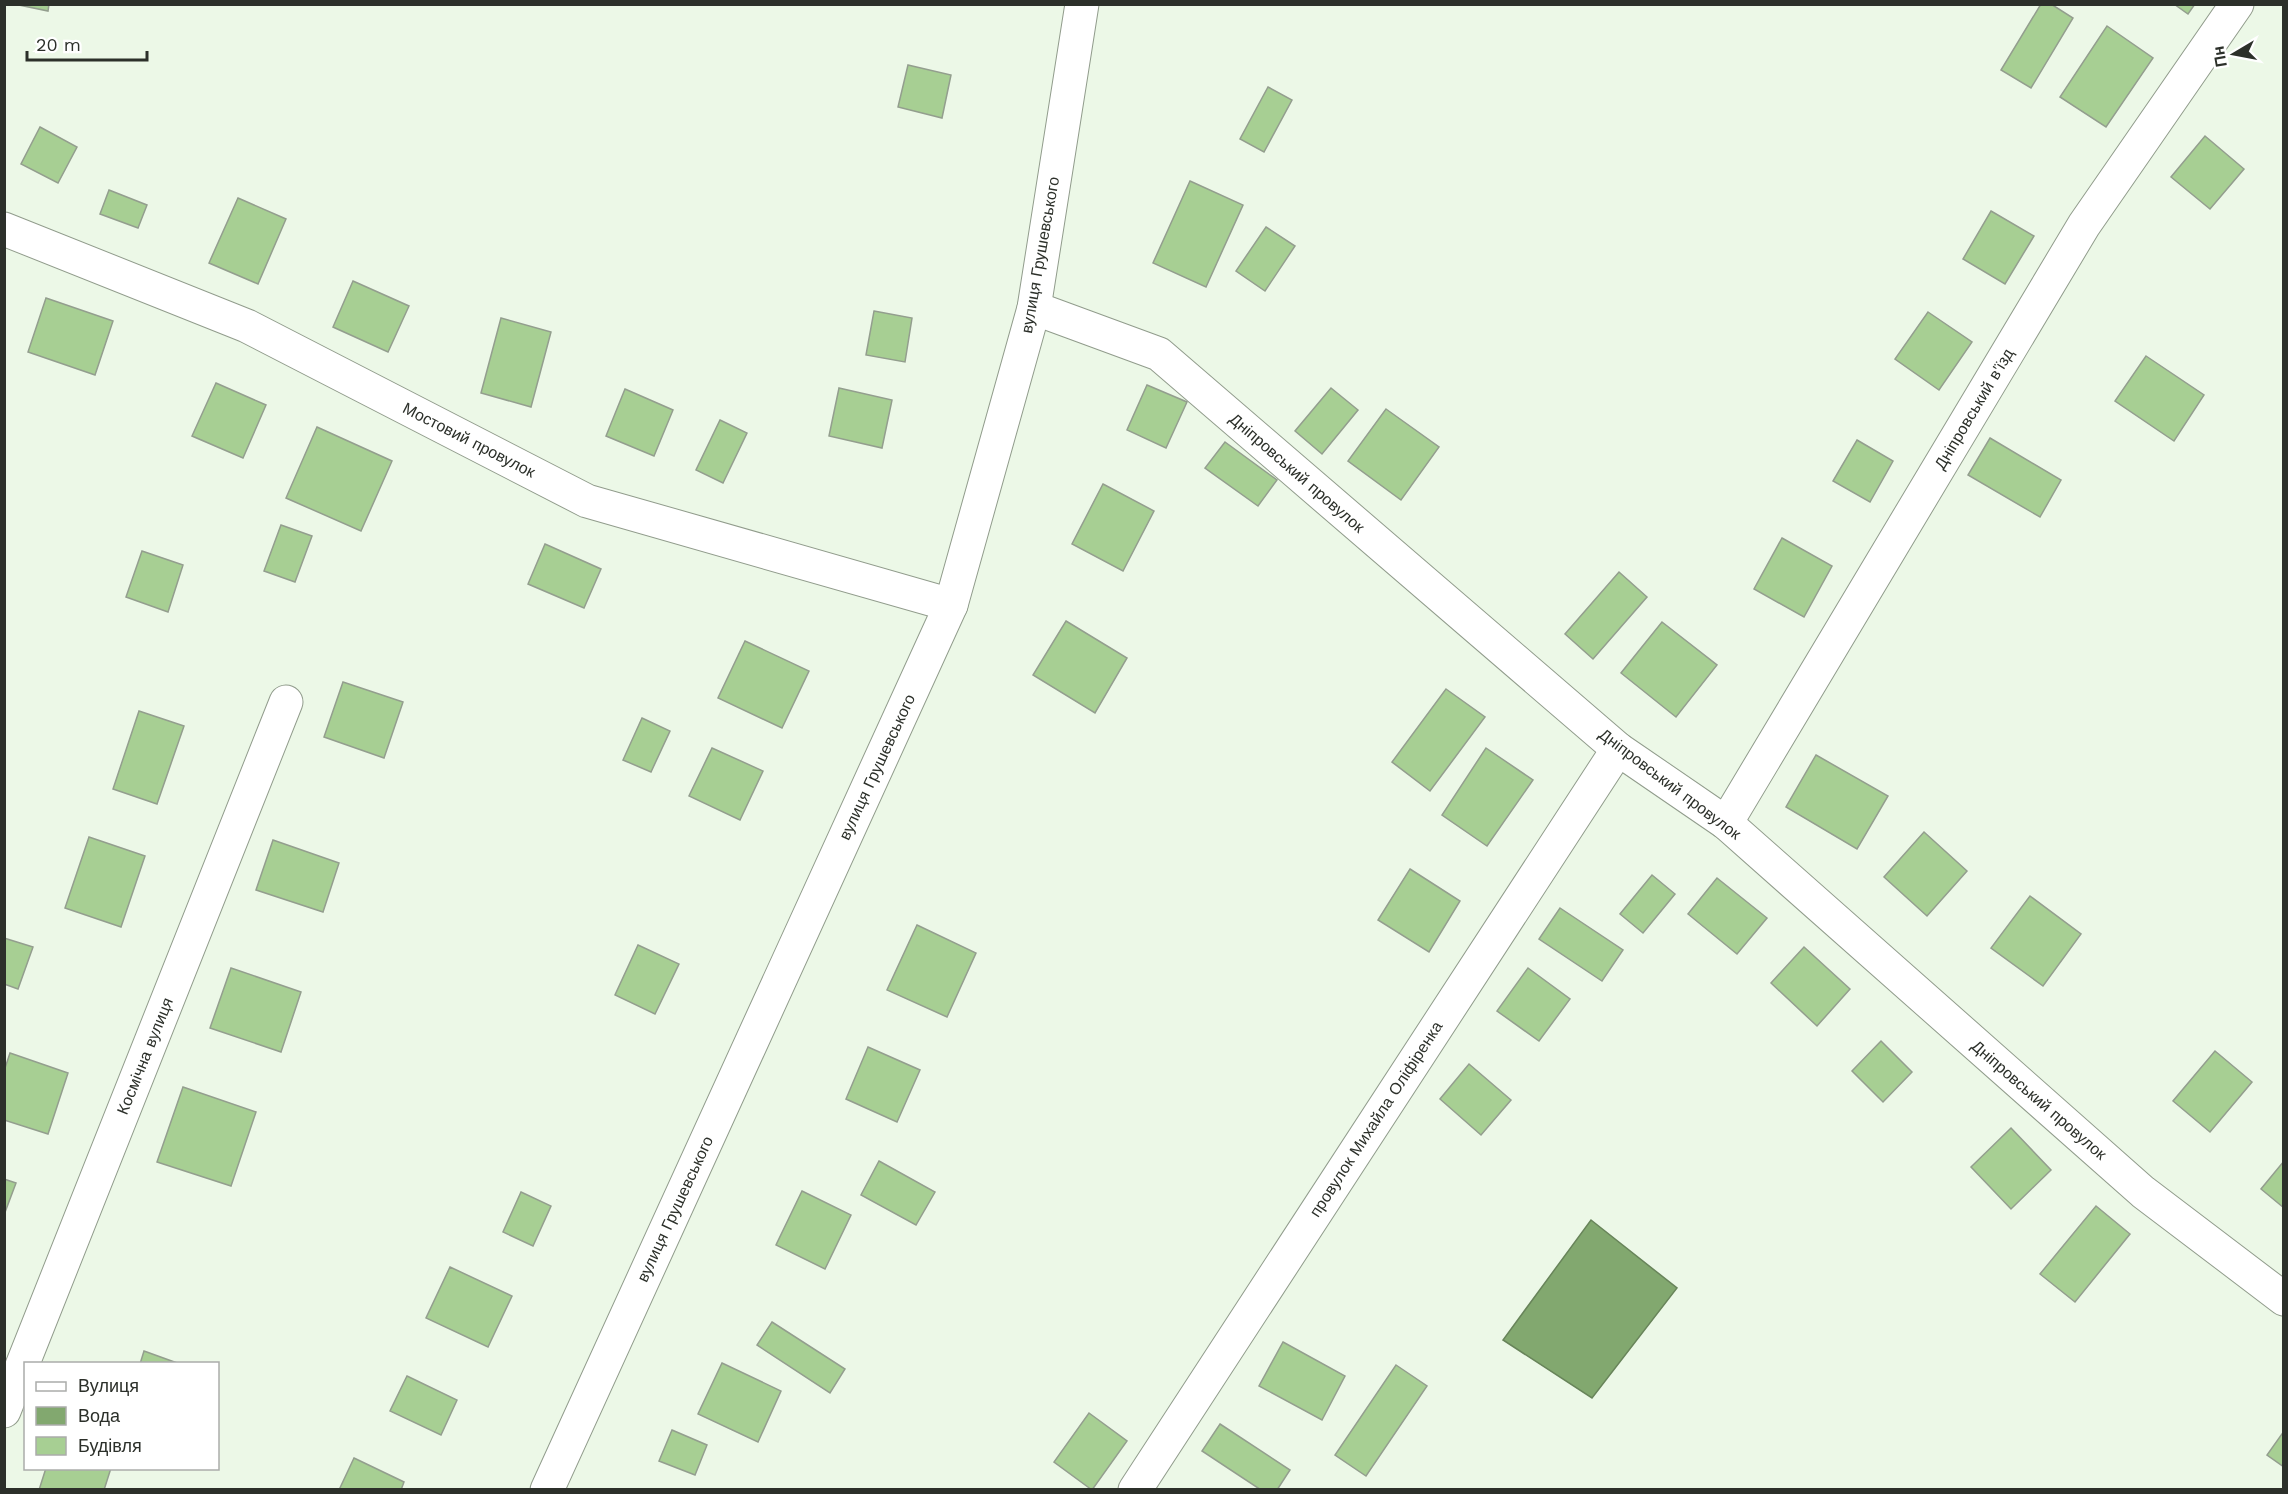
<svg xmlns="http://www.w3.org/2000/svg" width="2288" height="1494" font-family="'Work Sans',sans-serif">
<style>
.water{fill:#82a86f;stroke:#68845a;stroke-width:1.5}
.building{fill:#a7cf93;stroke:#939e8e;stroke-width:1.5}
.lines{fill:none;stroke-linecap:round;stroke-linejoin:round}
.minor-casing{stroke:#919c8c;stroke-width:35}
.minor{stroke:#fff;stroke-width:33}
.labels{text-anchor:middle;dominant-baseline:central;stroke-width:4.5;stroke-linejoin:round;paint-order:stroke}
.street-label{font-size:16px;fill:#2c302a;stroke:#fff}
</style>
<rect width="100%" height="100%" fill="#ecf8e7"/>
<!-- water -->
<path class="water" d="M1591,1220L1677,1288L1592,1398L1503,1340Z"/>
<!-- building -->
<g class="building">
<path d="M14,4H49L48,11Z"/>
<path d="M2041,4H2051L2073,18L2031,88L2001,70Z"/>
<path d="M2174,4H2195L2188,14Z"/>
<path d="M2107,26L2153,58L2106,127L2060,97Z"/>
<path d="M908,65L951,75L942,118L898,107Z"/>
<path d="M1268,87L1292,100L1264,152L1240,139Z"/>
<path d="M40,127L77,147L58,183L21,164Z"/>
<path d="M2205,136L2244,169L2210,209L2171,177Z"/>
<path d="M1190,181L1243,205L1206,287L1153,263Z"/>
<path d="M109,190L147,205L138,228L100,214Z"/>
<path d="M238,198L286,219L258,284L209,263Z"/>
<path d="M1991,211L2034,236L2005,284L1963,259Z"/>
<path d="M1266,227L1295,246L1265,291L1236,271Z"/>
<path d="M353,281L409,306L388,352L333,327Z"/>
<path d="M46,298L113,321L95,375L28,352Z"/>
<path d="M874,311L912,318L905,362L866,355Z"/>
<path d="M1928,312L1972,342L1939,390L1895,359Z"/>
<path d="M501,318L551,332L531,407L481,393Z"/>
<path d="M2146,356L2204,395L2174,441L2115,401Z"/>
<path d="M216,383L266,405L243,458L192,436Z"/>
<path d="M1147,385L1187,402L1166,448L1127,430Z"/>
<path d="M839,388L892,400L882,448L829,436Z"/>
<path d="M1331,388L1358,410L1322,454L1295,431Z"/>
<path d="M625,389L673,410L654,456L606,436Z"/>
<path d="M1386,409L1439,447L1401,500L1348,461Z"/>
<path d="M720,420L747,433L723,483L696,470Z"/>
<path d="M317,427L392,461L361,531L286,498Z"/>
<path d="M1990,438L2061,480L2040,517L1968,475Z"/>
<path d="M1857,440L1893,461L1870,502L1833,481Z"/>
<path d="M1225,442L1277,480L1258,506L1205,468Z"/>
<path d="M1103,484L1154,511L1123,571L1072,544Z"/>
<path d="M281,525L312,536L295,582L264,571Z"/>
<path d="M1782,538L1832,566L1804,617L1754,589Z"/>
<path d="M545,544L601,569L584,608L528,584Z"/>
<path d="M142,551L183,565L168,612L126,597Z"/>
<path d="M1619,572L1647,597L1593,659L1565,634Z"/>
<path d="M1066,621L1127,658L1095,713L1033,675Z"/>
<path d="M1662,622L1717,665L1676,717L1621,673Z"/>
<path d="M745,641L809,671L782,728L718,698Z"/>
<path d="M343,682L403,702L384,758L324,737Z"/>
<path d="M1446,689L1485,717L1430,791L1392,762Z"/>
<path d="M139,711L184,726L157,804L113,789Z"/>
<path d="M642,718L670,731L651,772L623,760Z"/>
<path d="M712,748L763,771L740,820L689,796Z"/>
<path d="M1486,748L1533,780L1487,846L1442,815Z"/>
<path d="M1816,755L1888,796L1857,849L1786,807Z"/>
<path d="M1924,832L1967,871L1927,916L1884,877Z"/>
<path d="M89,837L145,856L121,927L65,908Z"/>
<path d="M273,840L339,863L323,912L256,890Z"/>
<path d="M1410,869L1460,901L1429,952L1378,920Z"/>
<path d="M1652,875L1675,894L1643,933L1620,914Z"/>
<path d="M1717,878L1767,918L1737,954L1688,914Z"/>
<path d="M2030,896L2081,934L2043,986L1991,948Z"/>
<path d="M1560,908L1623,950L1602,981L1539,939Z"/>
<path d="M917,925L976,953L947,1017L887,990Z"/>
<path d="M4,938L33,947L18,989L4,984Z"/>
<path d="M638,945L679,964L655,1014L615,995Z"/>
<path d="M1804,947L1850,989L1817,1026L1771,983Z"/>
<path d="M231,968L301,992L281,1052L210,1028Z"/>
<path d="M1528,968L1570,999L1539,1041L1497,1011Z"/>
<path d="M1881,1041L1912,1072L1883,1102L1852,1071Z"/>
<path d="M868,1047L920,1070L897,1122L846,1099Z"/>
<path d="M2215,1051L2252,1082L2210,1132L2173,1101Z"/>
<path d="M10,1053L68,1073L48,1134L4,1120V1071Z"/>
<path d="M1469,1064L1511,1100L1481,1135L1440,1099Z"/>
<path d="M183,1087L256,1112L231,1186L157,1162Z"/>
<path d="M2011,1128L2051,1170L2011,1209L1971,1167Z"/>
<path d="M879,1161L935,1192L916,1225L861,1195Z"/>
<path d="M2284,1161V1208L2261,1189Z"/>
<path d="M4,1179L16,1183L4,1215Z"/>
<path d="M802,1191L851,1215L825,1269L776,1245Z"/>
<path d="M521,1192L551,1206L533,1246L503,1232Z"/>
<path d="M2096,1206L2130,1234L2075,1302L2040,1274Z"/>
<path d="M450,1267L512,1296L488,1347L426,1318Z"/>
<path d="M772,1322L845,1369L830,1393L757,1345Z"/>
<path d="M1283,1342L1345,1376L1322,1420L1259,1386Z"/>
<path d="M144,1351L180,1364H140Z"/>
<path d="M722,1363L781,1391L758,1442L698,1414Z"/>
<path d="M1396,1365L1427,1386L1366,1476L1335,1455Z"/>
<path d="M407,1376L457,1400L441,1435L390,1411Z"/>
<path d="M1089,1413L1127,1441L1092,1490L1054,1462Z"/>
<path d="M1220,1424L1290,1470L1277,1490H1261L1202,1451Z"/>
<path d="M672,1430L707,1445L695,1475L659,1461Z"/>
<path d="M2284,1431V1467L2267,1455Z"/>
<path d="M354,1458L404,1482L401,1490H339Z"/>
<path d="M46,1468H111L104,1490H39Z"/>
</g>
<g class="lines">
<!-- minor casing -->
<g class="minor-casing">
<g id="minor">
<path d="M4,229L247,326L587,501L951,605"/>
<path d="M1034,308L1159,354L1618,749L1726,823L2143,1192L2284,1299"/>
<path d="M1726,823L2084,225L2237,4"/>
<path d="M4,1411L286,702"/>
<path d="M547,1490L951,605L1034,308L1082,4"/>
<path d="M1135,1490L1618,749"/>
</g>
</g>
<!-- minor -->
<use href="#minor" class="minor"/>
</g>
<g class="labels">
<!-- street labels -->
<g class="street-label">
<text transform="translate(1040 255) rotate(-80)">вулиця Грушевського</text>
<text transform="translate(1974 409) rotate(-59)">Дніпровський в'їзд</text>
<text transform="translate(469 440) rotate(27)">Мостовий провулок</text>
<text transform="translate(1297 473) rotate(41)">Дніпровський провулок</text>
<text transform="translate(877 767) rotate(-65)">вулиця Грушевського</text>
<text transform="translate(1670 784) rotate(37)">Дніпровський провулок</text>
<text transform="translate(145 1056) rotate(-68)">Космічна вулиця</text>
<text transform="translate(2039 1100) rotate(41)">Дніпровський провулок</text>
<text transform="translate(1376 1119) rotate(-57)">провулок Михайла Оліфіренка</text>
<text transform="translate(675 1209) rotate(-65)">вулиця Грушевського</text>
</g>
</g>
<!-- border -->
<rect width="2288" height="1494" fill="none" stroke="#2c302a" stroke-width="12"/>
<!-- legend -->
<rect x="24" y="1362" width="195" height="108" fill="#ffffff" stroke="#abacaa" stroke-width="1.5"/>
<rect x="36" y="1382" width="30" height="9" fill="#ffffff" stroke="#abacaa" stroke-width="1.5"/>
<text x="78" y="1392" font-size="18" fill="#2c302a">Вулиця</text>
<rect x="36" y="1407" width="30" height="18" fill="#82a86f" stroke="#abacaa" stroke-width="1.5"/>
<text x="78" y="1422" font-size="18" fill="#2c302a">Вода</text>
<rect x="36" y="1437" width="30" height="18" fill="#a7cf93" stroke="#abacaa" stroke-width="1.5"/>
<text x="78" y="1452" font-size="18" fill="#2c302a">Будівля</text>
<!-- north arrow -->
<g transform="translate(2234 54) rotate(260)" stroke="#ffffff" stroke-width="4.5" paint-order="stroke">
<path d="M0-4.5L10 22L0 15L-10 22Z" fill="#2c302a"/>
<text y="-9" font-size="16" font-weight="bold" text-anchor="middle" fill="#2c302a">Пн</text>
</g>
<!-- scale -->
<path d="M27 51v9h120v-9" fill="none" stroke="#2c302a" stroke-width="3"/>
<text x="36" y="51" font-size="18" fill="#2c302a" stroke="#ffffff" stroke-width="4.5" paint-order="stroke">20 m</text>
</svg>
